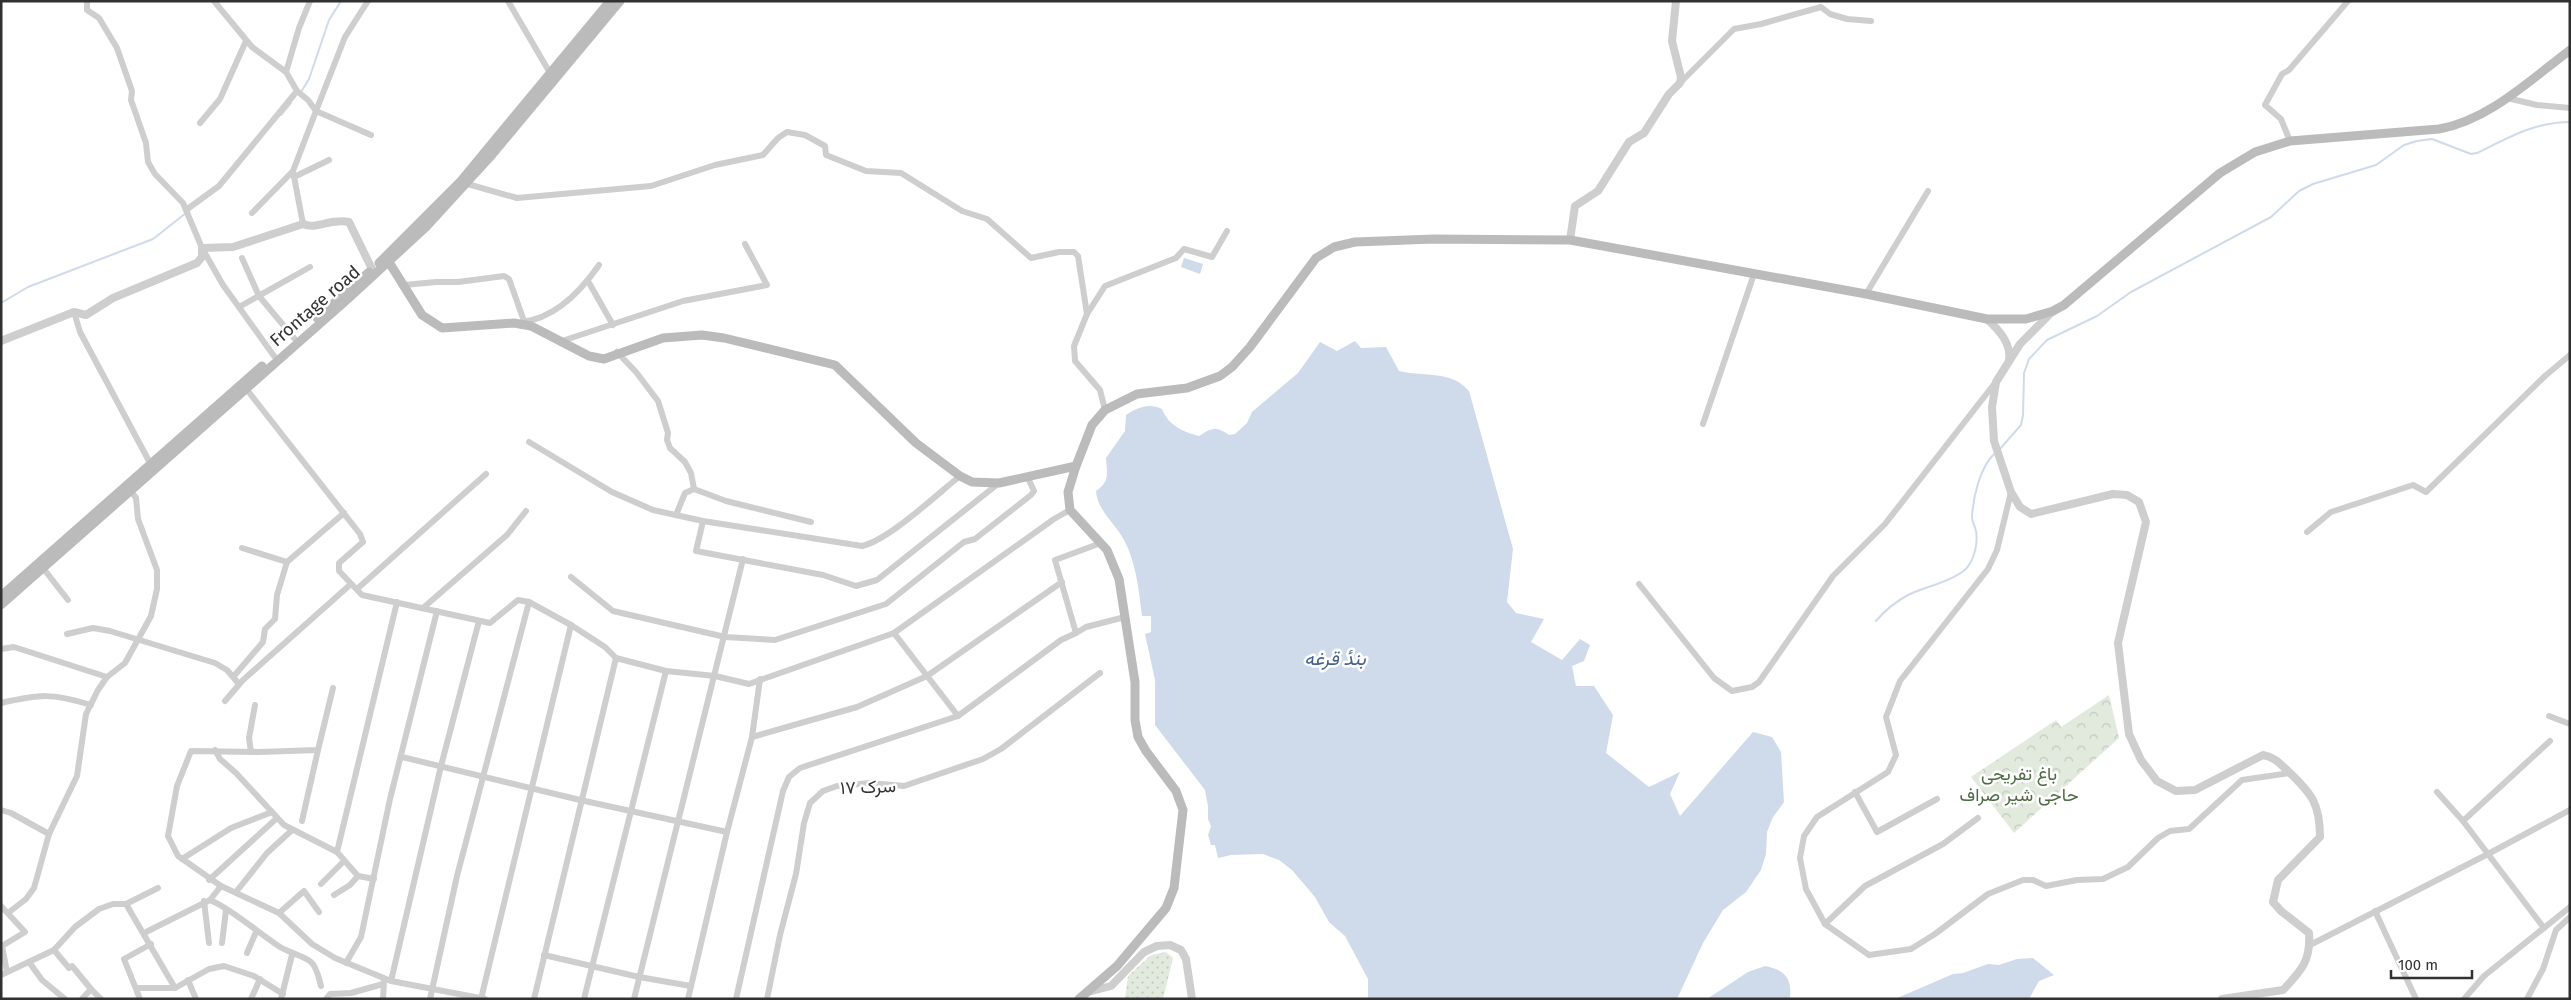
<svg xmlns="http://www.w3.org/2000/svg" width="2571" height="1000" font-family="'Fira Sans',Vazirmatn,sans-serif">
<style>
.grass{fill:url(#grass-dots)}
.park{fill:url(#park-crowns)}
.water{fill:#cfdaea}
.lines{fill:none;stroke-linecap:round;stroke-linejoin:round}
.stream{stroke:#cfdaea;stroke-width:2}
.minor{stroke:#cecece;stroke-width:6}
.tertiary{stroke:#cecece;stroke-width:8}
.secondary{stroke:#bbb;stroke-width:9}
.labels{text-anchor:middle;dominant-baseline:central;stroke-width:5;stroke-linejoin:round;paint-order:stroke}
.street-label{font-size:18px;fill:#313131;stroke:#fff}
.park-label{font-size:18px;fill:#4b6a42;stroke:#fff}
.water-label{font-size:19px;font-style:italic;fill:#45618d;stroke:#fff}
</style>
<defs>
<pattern id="grass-dots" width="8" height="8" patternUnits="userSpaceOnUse" patternTransform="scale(1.25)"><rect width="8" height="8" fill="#e2eade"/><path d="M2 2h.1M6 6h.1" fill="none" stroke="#c2c9bf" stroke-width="1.8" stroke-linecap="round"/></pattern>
<pattern id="park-crowns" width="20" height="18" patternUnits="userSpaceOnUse" patternTransform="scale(1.25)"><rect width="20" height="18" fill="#e2eade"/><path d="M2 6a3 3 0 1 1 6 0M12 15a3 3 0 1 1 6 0" fill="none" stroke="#c2c9bf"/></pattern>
</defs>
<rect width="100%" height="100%" fill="#fff"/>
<!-- grass -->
<path class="grass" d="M1166,952L1173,958L1163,999H1125L1128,976L1151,955Z"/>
<!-- park -->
<path class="park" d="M2109,695L2119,738L2014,833L1971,777L2056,720L2061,727Z"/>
<!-- water -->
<g class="water">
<path d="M1184,258L1203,264L1200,274L1181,267Z"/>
<path d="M1355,341L1361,348L1386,347L1399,371C1424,377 1451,370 1469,391L1513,549L1507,602L1516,613L1544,619L1531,642L1562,660L1580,639L1590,645L1584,661L1572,666L1576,686H1594L1613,715L1606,753L1649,787L1680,772L1670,794L1680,816L1753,732L1772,737L1781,752L1784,802L1773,817L1767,832L1766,854L1761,870L1746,892L1723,910L1703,943L1677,999H1368V979L1345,936L1329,922L1315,897L1292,870L1279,860L1263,854L1231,855L1218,858L1215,845H1211L1208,835L1211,826L1208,819V806L1205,790L1155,725V680L1145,634L1151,632V616H1142C1139,591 1136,562 1124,540C1115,523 1097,510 1096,491C1110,482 1107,473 1106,458L1125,431L1126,415C1139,407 1148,403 1162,409C1168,425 1183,432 1199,436C1212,428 1216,426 1229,435L1235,434L1247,423L1252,412L1298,373L1320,342L1337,351Z"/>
<path d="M2033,958L2054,975L2039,981L2029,999H1895L1953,974L1963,973L1988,964L1999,965L2017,959Z"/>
<path d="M1765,966C1785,970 1792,978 1790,999H1707L1748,972Z"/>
</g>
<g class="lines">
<!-- stream -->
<g class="stream">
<path d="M301,92L309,79L329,20L341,1"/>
<path d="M281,115L291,103"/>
<path d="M1,303L28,287L153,239L186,213"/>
<path d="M1999,450L2021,425L2023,415L2024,373L2029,359L2047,340L2097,316L2131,292L2271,217L2299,191L2313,184L2376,165L2404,145L2417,141L2432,139L2471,154L2477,153C2508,138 2534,122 2570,122"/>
<path d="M1876,621C1886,609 1895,602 1908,595C1924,587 1961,579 1969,565C1975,556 1978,541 1976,531C1975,526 1972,522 1972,517C1973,497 1980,467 1995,453"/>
</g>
<!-- minor -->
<g class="minor">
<path d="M87,1V10L99,18L117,48L132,91L131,100L146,143L148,162L155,174L183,203L202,248L223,285L274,356"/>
<path d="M214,1L252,47L286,72"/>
<path d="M368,1L345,37L316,111L371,135"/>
<path d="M508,1L550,73"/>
<path d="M1680,83L1734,29L1761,24L1821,7L1830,14L1847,19L1871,21"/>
<path d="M297,91L308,100L316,111L293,171L303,224"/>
<path d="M2507,98L2537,105L2570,108"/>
<path d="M200,123L220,99L246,41"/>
<path d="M2290,141L2281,119L2265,105L2282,74L2289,70L2348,1"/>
<path d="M294,177L329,160"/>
<path d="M464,183L517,198L651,186L715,165L763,155L778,138L787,132L805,135L825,146L826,155L866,171L901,173L962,211L987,219L1031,258L1059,252H1074L1078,256L1087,314"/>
<path d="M186,210L219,186L297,91L286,72L299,28L310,1"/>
<path d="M252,213L293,171"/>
<path d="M242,258L259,296L294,338"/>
<path d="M588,281L613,325"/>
<path d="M404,285L436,282H458L504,276L509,279L524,321"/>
<path d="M1866,294L1928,191"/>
<path d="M239,307L310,267"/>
<path d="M74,312L80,332L150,463"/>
<path d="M522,322C556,318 581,291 599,265"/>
<path d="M562,341L683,301L767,285L745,244"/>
<path d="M617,352L636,372L658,401L668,433L667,440L670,448L685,462L691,473L694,489"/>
<path d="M244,386L360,534L363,542L339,563V571L362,595L490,623L518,600L529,602L571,625L605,647L616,658L666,671L715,676L749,684L894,633L1054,519L1070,510"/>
<path d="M1105,410L1100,390L1075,361L1074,346L1087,314L1105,286L1176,258L1184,249L1212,257L1227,231"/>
<path d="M1703,424L1754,274"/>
<path d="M529,442L612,492L653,510L703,521L862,546C889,540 936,495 960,476"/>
<path d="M2011,492L1997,550L1988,569L1900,681L1886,717L1896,755L1888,772L1817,817L1804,836L1800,858L1806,889L1825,924L1869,955L1911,949L1935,934L1988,894L2023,880H2033L2046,886L2077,880L2103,879L2128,867L2158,838L2170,831L2189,829L2242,780L2290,773"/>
<path d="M676,515L685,493L694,489L726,501L811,522"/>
<path d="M703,521L696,551L823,575L856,586L877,580L999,483"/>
<path d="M2307,532L2331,512L2413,485L2426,492L2545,376L2570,355"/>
<path d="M1101,543L1055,560L1076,633L1086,627L1125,617"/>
<path d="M242,548L287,562"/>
<path d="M43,568L68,600"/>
<path d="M571,577L613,611L725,637L775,640L886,604L964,542L975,539L1031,495L1034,491L1027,476"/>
<path d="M1639,584L1714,678L1732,691L1752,687L1759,682L1833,576L1885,524L1995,383"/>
<path d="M357,589L486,474"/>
<path d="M423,608L507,535L526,511"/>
<path d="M894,633L958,716"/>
<path d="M67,634L93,628L110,631L215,663L227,670L239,684"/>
<path d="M1,649L14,647L107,677"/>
<path d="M234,676L263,642L265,629L275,619L277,595L287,562L344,513"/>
<path d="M333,688L318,750L259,752L191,751L177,786L168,836L178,856L221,886L279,913L312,944L335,958L391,981L485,999"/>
<path d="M225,701L243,680L351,584"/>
<path d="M1,703C41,694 51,693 91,705"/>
<path d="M2549,716L2570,724"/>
<path d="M752,737L857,707L927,676L1062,582"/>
<path d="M215,750L220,759L236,773L284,825L337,852L358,876L374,879"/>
<path d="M251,752L249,738L255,705"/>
<path d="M402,757L580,800L727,832L752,737L760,679"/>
<path d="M1855,792L1877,832L1937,799"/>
<path d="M2437,792L2463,821L2544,928"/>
<path d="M1,810L11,813L49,834"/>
<path d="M302,821L318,750"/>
<path d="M2463,821L2550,741"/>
<path d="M337,852L397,602"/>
<path d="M182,859L231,828L272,812"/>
<path d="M209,880L277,818"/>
<path d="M321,884L344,861"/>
<path d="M236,892L267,853L291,831"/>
<path d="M334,895L350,885L358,876"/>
<path d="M210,900C232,909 258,933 280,947C288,952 306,957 311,962C317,967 319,979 321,986"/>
<path d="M204,901L209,943"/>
<path d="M126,904L175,988"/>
<path d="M1,906L25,932L2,946L7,972"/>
<path d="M2375,911L2416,999"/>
<path d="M8,913L26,899L34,888L49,834L77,776L86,714L98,690L107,677L125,663L151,616L157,589V570L138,519L136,498L131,491"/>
<path d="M279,913L304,891L319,912"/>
<path d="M1825,924L1865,886L1943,844L1978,818"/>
<path d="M144,933L210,900L221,886"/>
<path d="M222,943L226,910"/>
<path d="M2310,945L2488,854L2570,810"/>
<path d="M54,950L69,968L72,966L91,989"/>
<path d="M247,953L256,932"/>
<path d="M544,955L639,977L691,986"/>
<path d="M29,962L42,980L65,999"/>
<path d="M346,963L361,937L390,799L437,611"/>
<path d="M1,975L54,950L75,927L99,909L113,904H126L158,888"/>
<path d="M188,980L196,999"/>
<path d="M391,981L441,766L479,621"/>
<path d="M137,988H175L209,969L224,966L254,976L283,994"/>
<path d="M82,999L91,989L101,999"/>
<path d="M140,999L124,959L151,944"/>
<path d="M251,999L260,979"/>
<path d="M281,999L292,955"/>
<path d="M326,999L330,994L351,993L383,984"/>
<path d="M383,999L384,981"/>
<path d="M430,999L457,876L529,602"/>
<path d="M481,999L571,625"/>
<path d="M534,999L616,658"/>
<path d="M584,999L666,671"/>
<path d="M634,999L743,559"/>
<path d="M688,999L727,832"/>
<path d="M736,999L783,791L789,777L800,768L958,716L1061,640L1076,633"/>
<path d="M767,999L780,935L796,874L804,823L810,803L823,791L837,786L870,783L904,786L983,759L1001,749L1100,673"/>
<path d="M2464,999L2484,976L2570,907"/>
<path d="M2527,999L2543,969L2556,930L2570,917"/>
</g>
<!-- tertiary -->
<g class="tertiary">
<path d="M1570,240L1575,206L1598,191L1629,142L1644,133L1669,94L1680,83L1681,77L1672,41L1676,1"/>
<path d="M2053,311L2020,344L1996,382L1992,407L1994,441L2011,492L2020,507L2031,514L2113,494L2127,495L2139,502L2146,522L2118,643L2129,734L2141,760L2157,781L2176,791L2195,790L2263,755C2275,757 2280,764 2289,772C2312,794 2320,804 2320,837L2278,880L2273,902L2281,911L2309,933C2311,961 2301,971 2283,990L2222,999"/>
<path d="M1987,319C1999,330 2012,344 2009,361"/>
<path d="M1,341L74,312L86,315L113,298L197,263L202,257V248L233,247L303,224C316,230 331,218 349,222L372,269"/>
<path d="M1088,992L1111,986L1144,952L1157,946L1170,945L1181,950L1186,959L1192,999"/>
</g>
<!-- secondary -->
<g class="secondary">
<path d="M387,259L422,315L442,328L514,323L531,326L589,356L604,359L663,338L702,335L724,338L835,365L916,443L960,476L972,482L999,483L1076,466"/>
<path d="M379,263L460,182L610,1"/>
<path d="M317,318L369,272"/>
<path d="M1,596L262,366"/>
<path d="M1,605L349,298L426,227L490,157L620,1"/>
<path d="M1079,999L1117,966L1166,908L1174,888L1183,810L1176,791L1146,751L1138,737L1135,720V682L1119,579L1107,550L1070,510L1068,492L1076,466L1092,425L1105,410L1137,394L1187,388L1220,376L1232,367L1250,347L1316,258L1334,247L1355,242L1434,239L1570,240L1866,294L1987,319H2026L2053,311L2064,305L2220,173L2255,152L2290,141L2439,129C2489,120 2530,80 2570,50"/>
</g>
</g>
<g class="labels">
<!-- street labels -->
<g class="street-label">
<text transform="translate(315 306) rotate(-41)">Frontage road</text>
<text transform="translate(868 787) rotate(-2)">سرک ۱۷</text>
</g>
<!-- park labels -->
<g class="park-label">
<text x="2019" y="774">باغ تفریحی<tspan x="2019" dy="21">حاجی شیر صراف</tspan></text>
</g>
<!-- water labels -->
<g class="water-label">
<text x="1335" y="658">بندٔ قرغه</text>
</g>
</g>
<!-- border -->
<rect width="2571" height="1000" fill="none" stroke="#313131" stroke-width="5"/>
<!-- scale -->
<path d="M2391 970v8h81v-8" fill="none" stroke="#313131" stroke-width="2.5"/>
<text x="2398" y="970" font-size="15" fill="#313131" stroke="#ffffff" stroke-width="4" paint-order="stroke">100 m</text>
</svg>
